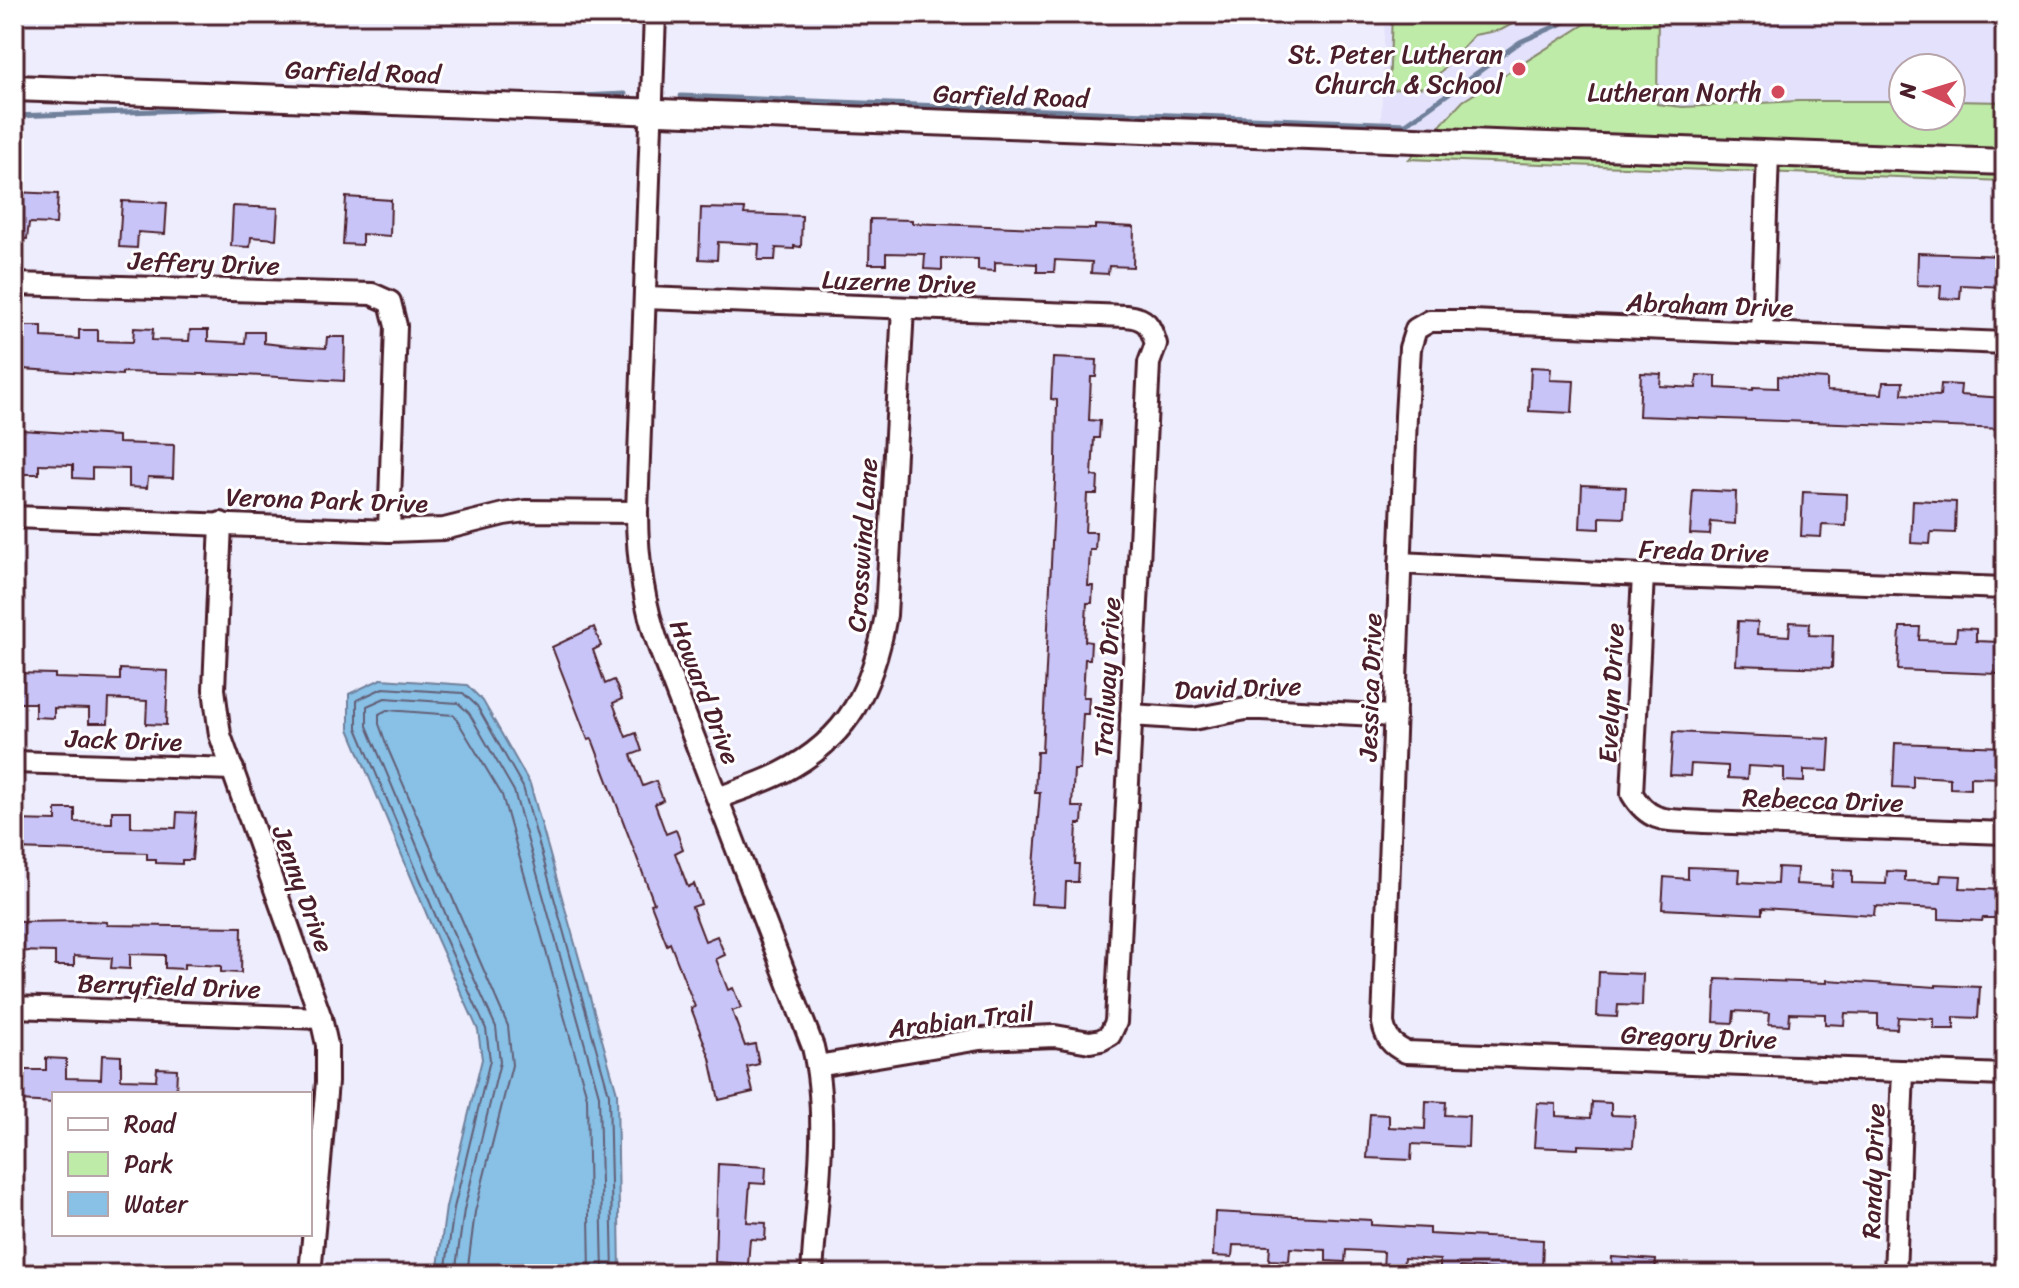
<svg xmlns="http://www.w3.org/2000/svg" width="2019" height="1288" font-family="Sriracha,sans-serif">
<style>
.built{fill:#e3e1fb;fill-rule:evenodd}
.green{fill:#bfeba8;stroke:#84856a;stroke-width:2}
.water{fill:#88c0e6;stroke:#6f809b;stroke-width:2}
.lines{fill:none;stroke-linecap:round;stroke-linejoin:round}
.shore{stroke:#635f76;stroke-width:2}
.stream{stroke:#6f809b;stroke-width:5}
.building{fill:#c8c4f7;stroke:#4a1f2b;stroke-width:2}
.minor-casing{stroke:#4a1f2b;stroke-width:26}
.tertiary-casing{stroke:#4a1f2b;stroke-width:30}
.minor{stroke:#fff;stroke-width:20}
.tertiary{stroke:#fff;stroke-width:24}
.poi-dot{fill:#d1495b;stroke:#fff;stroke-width:3}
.labels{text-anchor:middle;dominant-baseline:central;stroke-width:6;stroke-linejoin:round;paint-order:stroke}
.poi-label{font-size:26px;fill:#4a1f2b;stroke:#fff;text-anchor:end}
.street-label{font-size:26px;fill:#4a1f2b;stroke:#fff}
</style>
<rect width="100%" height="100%" fill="#eeedfd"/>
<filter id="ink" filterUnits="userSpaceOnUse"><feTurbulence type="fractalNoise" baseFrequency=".0125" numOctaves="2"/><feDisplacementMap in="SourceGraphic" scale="16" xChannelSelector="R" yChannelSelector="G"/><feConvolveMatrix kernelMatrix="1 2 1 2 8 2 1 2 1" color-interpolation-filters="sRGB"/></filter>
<g filter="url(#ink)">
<!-- built -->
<path class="built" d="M1385,14H2005V140L1650,137L1381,124ZM1903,68H1951V116H1903Z"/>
<!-- green -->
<g class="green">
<path d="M1392,14H1531L1501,30L1474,35L1427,87L1389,90Z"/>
<path d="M1601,14H1658L1657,104L1683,107L1798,101H1903V116H1951V101L2005,102V181L1409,159L1463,101Z"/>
</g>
<!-- water -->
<path class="water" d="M381,679L467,685L483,701L530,784L617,1093L620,1274H437L446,1207L482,1059L478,1030L437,939L349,729V694Z"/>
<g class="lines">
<!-- shore -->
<g class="shore">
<path d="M445,1274L454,1208L490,1060L486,1029L444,936L357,728V700L383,688L463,693L477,706L523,787L609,1094L613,1274"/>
<path d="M455,1274L464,1210L500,1062L496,1027L453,932L367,726V706L385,698L458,703L469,713L514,791L599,1095L603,1274"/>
<path d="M467,1274L475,1212L512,1065L508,1026L388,749L379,724V714L387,710L454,715L502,795L587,1097L590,1274"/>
</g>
<!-- stream -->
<g class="stream">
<path d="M681,96L1406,124L1520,42L1583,14"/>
<path d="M559,97L625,94"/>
<path d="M14,116L241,108"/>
</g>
</g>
<!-- building -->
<g class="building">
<path d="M14,192L58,194L56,224L29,223L27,239L14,238Z"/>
<path d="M346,197L391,200L390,236L362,234V245L343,244Z"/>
<path d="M122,201L167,203L165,234L138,232L137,248L119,247Z"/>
<path d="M233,206L278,208L276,239L251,237L250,247L231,246Z"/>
<path d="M701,208L745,209L744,214L802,216L801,247L794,246V249L776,248L775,260H758L759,244L718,242L717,260L699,259Z"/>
<path d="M870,219L912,220V223L1039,228L1095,229V225L1134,227L1133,267L1109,266L1108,274L1091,273L1092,262L1055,260L1054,272H1037V264L995,262V271L978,270V259L942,258V270L924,269L925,254L886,253V264H869Z"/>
<path d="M1918,253L2005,256V287L1961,285L1960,299L1940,298L1941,286L1917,285Z"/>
<path d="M23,326H42V337L79,339V330H98V341L133,342L134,328L153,329L152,340L189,341L190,330H208V341L245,343L246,332H264V343L289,346L326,348L327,337H345L344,381L244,375L122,372V375L22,369Z"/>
<path d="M1053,358L1097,360L1096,377H1091L1089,420L1100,421L1099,438H1094L1092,476L1098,477L1097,494H1087L1085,532H1096L1095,550H1090L1088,586H1093L1092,603H1087L1085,641L1091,642L1090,659H1085L1083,697H1089L1088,714H1083L1080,770H1074L1072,807H1083L1082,824H1077L1075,864H1079L1078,882H1066L1065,906L1031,904L1040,793H1035L1037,752H1042L1056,460L1057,400L1051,399Z"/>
<path d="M1531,367L1551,368L1550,380L1574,381L1572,413L1529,411Z"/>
<path d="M1641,373L1661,374L1660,386L1696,388L1697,375L1716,376V388L1753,390V387L1778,388V376L1827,379V391L1882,394L1883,382H1903L1902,394L1940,396L1941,384L1961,385L1960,395L2005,398V429L1639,416Z"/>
<path d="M21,430L118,436V443L174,445L173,478L148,477L147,488L129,487V469L92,468V479L73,478V465L39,464V474H20Z"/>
<path d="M1582,485L1626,487L1624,518L1600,517V529L1580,528Z"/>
<path d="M1693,490L1736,492L1735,524L1711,522L1710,535L1690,534Z"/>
<path d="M1803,492L1847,494L1846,526L1822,525L1821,537L1801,536Z"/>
<path d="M1913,500L1956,502L1955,533L1931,532L1930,544L1911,543Z"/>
<path d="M1738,621L1758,622L1757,634L1789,636L1790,622L1810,623L1809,635L1833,636L1832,668L1736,665Z"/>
<path d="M594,627L601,646L593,650L605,684L614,680L622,699L613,703L626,737L636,733L642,751L631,755L643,786L656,781L663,800L655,804L666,834L676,830L683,849L675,853L688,887L694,884L701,904L692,907L705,941L717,936L725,955L716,959L728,990L733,988L741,1008L732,1011L745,1046L755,1044L759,1064L747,1067L753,1092L719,1100L710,1058L691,1008L695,1007L670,943L667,945L651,904L654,903L592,739L588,740L552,647Z"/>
<path d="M1900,627H1920L1919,640L1956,641L1957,628L1976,629V641L2000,642L1998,674L1898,670Z"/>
<path d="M120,669L168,671L166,725L146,724L147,701L109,699L108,723H89V709L54,708V718L35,717V703H14V673L55,674V678L120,680Z"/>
<path d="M1673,732L1830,739L1828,771L1804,770V782L1784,781V768L1748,766L1747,779L1728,778V766L1691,764L1690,776L1670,775Z"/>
<path d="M1895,743L2005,747V778L1970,777V789L1950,788V778L1913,776V788L1893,787Z"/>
<path d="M56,809H75V822L112,823V811H131V827L176,828L177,812L196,813L192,860H182V864L156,863V859H147V853L14,849V820L56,821Z"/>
<path d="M1688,867L1740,869L1739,882L1777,884L1778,867L1797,868L1796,884L1832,886L1833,870L1852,871V883L1886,884L1887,871L1905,872V881L1940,882L1941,875L1961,876L1960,888L2005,890V918H1983L1982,921L1939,919V909L1875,906L1874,915L1762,908V914L1662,909L1664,877L1688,879Z"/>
<path d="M87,921L107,922V925L242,927L241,973L221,972V966L184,964V969L165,968V955L130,954V969L111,968L112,958L74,956V966H55V952L14,951V922Z"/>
<path d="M1599,972L1643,974L1642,1006L1618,1005L1617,1017L1597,1016Z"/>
<path d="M1716,979L1827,983V980L1936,987V985L1980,987L1978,1018L1954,1017V1029H1934V1019L1898,1017L1897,1029L1878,1028V1014L1845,1013L1844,1025L1825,1024V1014L1790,1013L1789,1025L1769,1024L1770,1013L1734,1011L1733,1023L1714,1022Z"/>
<path d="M102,1055L121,1056V1079L156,1080L157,1068L177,1069L176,1094H54V1103L20,1101L21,1070H46V1058L66,1059V1078L101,1079Z"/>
<path d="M1426,1101L1446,1102L1445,1115L1469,1116L1468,1147L1412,1144L1411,1160L1367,1158L1370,1114L1389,1115V1127L1425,1129Z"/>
<path d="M1592,1102L1611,1103V1115L1635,1116L1633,1147L1578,1145V1149L1534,1147L1537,1103L1556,1104V1116L1591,1118Z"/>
<path d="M718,1164L766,1167L765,1184L750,1183L747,1222L766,1223L765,1240L750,1239L748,1264L715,1262Z"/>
<path d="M1215,1212L1371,1220V1225L1429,1228V1234L1543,1240L1542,1272L1518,1271V1274H1498V1269L1460,1267L1459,1274H1440V1260L1404,1258L1403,1270L1383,1269L1384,1252L1346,1250L1345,1262L1326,1261V1250L1290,1248L1289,1261L1269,1260L1270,1246L1233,1245L1232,1257L1213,1256Z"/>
<path d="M1612,1257L1656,1260L1655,1274H1611Z"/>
</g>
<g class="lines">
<!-- minor casing -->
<g class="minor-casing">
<g id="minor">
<path d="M655,14L637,512C637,560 643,602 659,647L813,1047C830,1118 816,1202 812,1274"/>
<path d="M14,284L372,294L390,302L396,326L389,531"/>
<path d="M645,298L1126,316C1147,318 1150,325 1156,344L1149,363L1116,1022L1110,1035L1101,1040L1090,1042L1055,1036L980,1039L817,1066"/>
<path d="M1762,333L1768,153"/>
<path d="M2005,343L1471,321H1430L1416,329L1410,348L1406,416L1383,1023C1386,1038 1391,1045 1406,1052L2005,1075"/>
<path d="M14,517L389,531L444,529L504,514L525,511L637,512"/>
<path d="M221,523L214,689L220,735L321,1018L327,1045V1082L310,1274"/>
<path d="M1400,563L1643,575L2005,588"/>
<path d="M1643,575L1632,794C1651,826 1671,819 1704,822L2005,833"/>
<path d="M1131,715L1193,719L1246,709H1262L1395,716"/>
<path d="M14,762L233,769"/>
<path d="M718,798C739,790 761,783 781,773C850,738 873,687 886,615L903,309"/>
<path d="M14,1007L321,1018"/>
<path d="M1895,1274L1903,1071"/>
</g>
</g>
<!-- tertiary casing -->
<g class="tertiary-casing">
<path id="tertiary" d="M14,88L2005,162"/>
</g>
<!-- minor -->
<use href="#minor" class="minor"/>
<!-- tertiary -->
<use href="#tertiary" class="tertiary"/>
</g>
</g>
<!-- markers -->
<g class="poi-dot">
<circle cx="1519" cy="69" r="8"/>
<circle cx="1778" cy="92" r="8"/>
</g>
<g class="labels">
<!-- poi labels -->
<g class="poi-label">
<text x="1503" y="54">St. Peter Lutheran<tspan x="1503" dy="30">Church &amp; School</tspan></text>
<text x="1762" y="92">Lutheran North</text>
</g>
<!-- street labels -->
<g class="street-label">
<text transform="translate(363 72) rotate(2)">Garfield Road</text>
<text transform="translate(1011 96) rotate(2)">Garfield Road</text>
<text transform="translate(204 263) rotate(2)">Jeffery Drive</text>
<text transform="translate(899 282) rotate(2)">Luzerne Drive</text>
<text transform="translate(1710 305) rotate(2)">Abraham Drive</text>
<text transform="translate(327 500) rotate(2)">Verona Park Drive</text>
<text transform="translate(862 545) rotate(-86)">Crosswind Lane</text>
<text transform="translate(1704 551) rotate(2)">Freda Drive</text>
<text transform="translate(1107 677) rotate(-87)">Trailway Drive</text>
<text transform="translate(1370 687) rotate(-88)">Jessica Drive</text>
<text transform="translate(1238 688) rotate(-2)">David Drive</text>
<text transform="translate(705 692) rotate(69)">Howard Drive</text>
<text transform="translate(1611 693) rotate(-87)">Evelyn Drive</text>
<text transform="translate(124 740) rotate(2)">Jack Drive</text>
<text transform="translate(1823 800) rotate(2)">Rebecca Drive</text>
<text transform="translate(303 889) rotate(70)">Jenny Drive</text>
<text transform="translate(169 986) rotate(2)">Berryfield Drive</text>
<text transform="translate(961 1020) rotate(-7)">Arabian Trail</text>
<text transform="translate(1699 1037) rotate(2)">Gregory Drive</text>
<text transform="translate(1873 1171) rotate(-88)">Randy Drive</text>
</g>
</g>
<!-- margin -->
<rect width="2019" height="1288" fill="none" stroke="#fff" stroke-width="48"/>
<rect x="24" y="24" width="1971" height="1240" fill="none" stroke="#4a1f2b" stroke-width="3" filter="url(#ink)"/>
<!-- legend -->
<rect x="52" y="1092" width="260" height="144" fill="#ffffff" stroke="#b7a5aa" stroke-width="2"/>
<rect x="68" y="1118" width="40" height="12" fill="#ffffff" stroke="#b7a5aa" stroke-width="2"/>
<text x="124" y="1132" font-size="24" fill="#4a1f2b">Road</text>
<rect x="68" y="1152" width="40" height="24" fill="#bfeba8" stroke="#b7a5aa" stroke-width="2"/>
<text x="124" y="1172" font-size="24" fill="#4a1f2b">Park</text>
<rect x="68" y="1192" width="40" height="24" fill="#88c0e6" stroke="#b7a5aa" stroke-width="2"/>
<text x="124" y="1212" font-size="24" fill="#4a1f2b">Water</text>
<!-- north arrow -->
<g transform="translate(1927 92) rotate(274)"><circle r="38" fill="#ffffff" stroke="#b7a5aa" stroke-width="2"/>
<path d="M0-6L14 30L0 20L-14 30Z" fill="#d1495b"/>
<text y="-12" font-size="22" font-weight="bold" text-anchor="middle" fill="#4a1f2b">N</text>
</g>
</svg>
